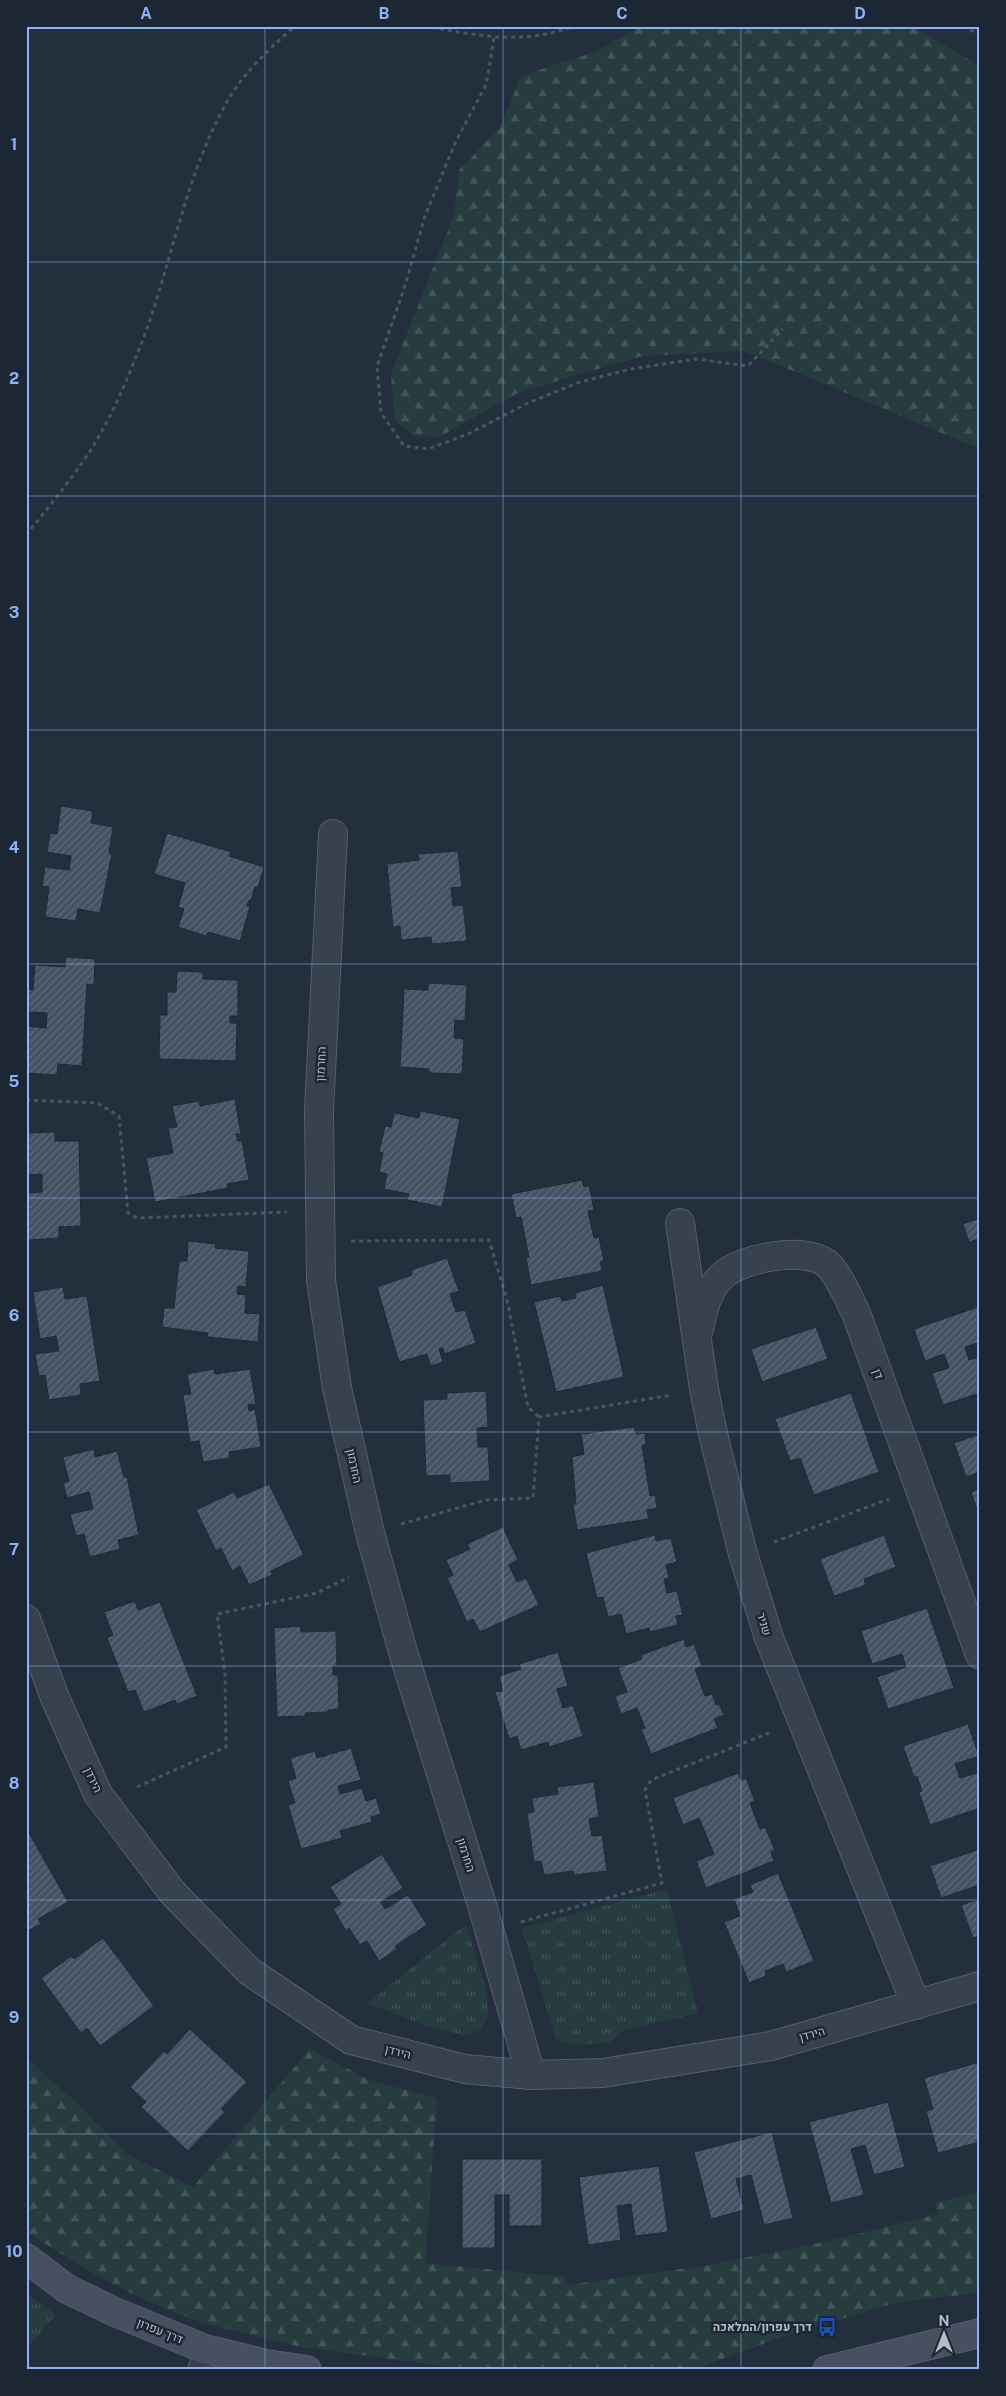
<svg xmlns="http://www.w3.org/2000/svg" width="1006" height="2396" font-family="'Public Sans',Heebo,sans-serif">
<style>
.grass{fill:url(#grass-tufts)}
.forest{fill:url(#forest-firs)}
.building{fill:url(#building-hatch);stroke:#1f2835}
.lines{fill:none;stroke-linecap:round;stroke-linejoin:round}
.lane-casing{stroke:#565f6c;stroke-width:22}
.street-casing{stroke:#565f6c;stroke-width:30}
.secondary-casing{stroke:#565f6c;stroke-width:30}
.path{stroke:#44595c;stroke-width:3;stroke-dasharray:4 4;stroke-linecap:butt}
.lane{stroke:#38414e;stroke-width:20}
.street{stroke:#38414e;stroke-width:28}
.secondary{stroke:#465061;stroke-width:28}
.grid{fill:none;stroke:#8ab4f8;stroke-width:1;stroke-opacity:0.55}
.labels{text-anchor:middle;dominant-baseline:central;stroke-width:5;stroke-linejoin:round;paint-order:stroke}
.street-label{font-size:12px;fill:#b4bcc9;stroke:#1d2633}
.poi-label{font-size:12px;font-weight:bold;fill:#b4bcc9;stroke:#1d2633;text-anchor:end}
.neatline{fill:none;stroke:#8ab4f8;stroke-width:2}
.grid-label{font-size:16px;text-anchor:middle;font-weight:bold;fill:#8ab4f8}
</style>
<defs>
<pattern id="grass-tufts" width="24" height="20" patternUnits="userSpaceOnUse" patternTransform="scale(1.25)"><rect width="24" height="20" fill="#263c3f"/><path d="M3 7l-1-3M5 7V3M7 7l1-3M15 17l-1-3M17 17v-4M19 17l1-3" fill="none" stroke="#435659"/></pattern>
<pattern id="forest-firs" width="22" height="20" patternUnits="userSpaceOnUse" patternTransform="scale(1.25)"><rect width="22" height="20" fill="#263c3f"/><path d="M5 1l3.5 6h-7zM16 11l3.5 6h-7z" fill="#435659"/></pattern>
<pattern id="building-hatch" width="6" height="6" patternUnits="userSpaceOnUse" patternTransform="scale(1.25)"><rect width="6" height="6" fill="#455162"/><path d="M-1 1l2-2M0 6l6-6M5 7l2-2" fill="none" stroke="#5d6877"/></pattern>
</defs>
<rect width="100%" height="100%" fill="#242f3e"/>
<!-- grass -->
<g class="grass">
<path d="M667,1889L698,2013L622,2031L611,2042L574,2045L556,2039L522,1928Z"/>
<path d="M466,1924L487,1994L488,2016L481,2030L463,2035L424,2025L368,2003Z"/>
<path d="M26,2293L56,2315L26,2349Z"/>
</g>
<!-- forest -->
<g class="forest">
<path d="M642,26H912L980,66V449L745,351L643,356L580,374L518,393L439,437L414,436L395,420L391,374L454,215L459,170L501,126L521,76L594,52Z"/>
<path d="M310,2049L369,2080L437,2098L425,2263L566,2277L567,2285L703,2266L824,2242L938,2214L935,2203L980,2191V2293L898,2302L782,2337L692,2370H494L451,2367L301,2347L203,2323L151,2303L99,2277L26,2232V2058L76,2102L128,2155L193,2187Z"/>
</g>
<!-- building -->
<g class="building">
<path d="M61,806L93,811L91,823L113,827L109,853L112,854L100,913L78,909L76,921L45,917L49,887L42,886L45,867L69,870L71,856L47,852L50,833L57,834Z"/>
<path d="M167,833L231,852L229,856L264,867L258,887H255L251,900H249L247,906L250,907L240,941L208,932L206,936L178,927L184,909L178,907L185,883L154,874Z"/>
<path d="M458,851L462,887L451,888L453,906L463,905L467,941L432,944L431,937L401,940L400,926L393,927L387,864L419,860L418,854Z"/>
<path d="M66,957L95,959L94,985L87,984L82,1066L58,1064L57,1075L26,1073V1026L46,1028L47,1013L26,1012V989L33,990L35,965L65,967Z"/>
<path d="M177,971L203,972V979L238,980V1016H230V1023H237L236,1061L159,1059L160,1015H167V992H176Z"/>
<path d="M428,983L467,985L465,1021L455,1020L454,1038L464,1039L462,1074L429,1073V1069L400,1067L404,989L428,990Z"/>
<path d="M235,1099L241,1134H236L238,1141H242L249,1180L227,1184L228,1188L155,1202L146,1158L173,1153L168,1128L177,1127L172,1106L199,1101L200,1106Z"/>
<path d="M420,1111L460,1119L442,1207L407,1200L409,1194L384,1189L387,1174L379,1172L383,1153L379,1152L385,1126L391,1127L394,1113L419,1118Z"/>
<path d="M55,1132V1141H79L81,1226L59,1227V1238L28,1240L26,1193L42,1192V1174L26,1175V1133Z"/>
<path d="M582,1180L584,1187L589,1185L594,1210L588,1211L594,1238L599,1237L604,1261L600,1262L602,1271L531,1285L526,1258L529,1257L521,1217L516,1218L511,1194Z"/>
<path d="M980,1218V1243L978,1239L969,1242L963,1224Z"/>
<path d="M188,1241L216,1244L215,1248L249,1251L246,1287L238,1286L237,1294L246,1295L245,1313L260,1314L258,1342L207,1337L208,1333L162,1327L164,1308H174L179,1261H187Z"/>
<path d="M447,1258L459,1291L450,1294L456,1312L465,1310L476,1343L444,1354L443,1348L439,1349L443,1362L431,1366L427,1354L399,1362L377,1287L412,1275L411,1270Z"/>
<path d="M603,1285L624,1377L556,1392L534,1302L560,1296L562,1301L576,1298L575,1293Z"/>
<path d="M63,1287L65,1299L87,1296L100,1381L80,1384L81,1395L49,1400L45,1375L39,1376L35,1354L59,1351L56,1336L40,1339L33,1292Z"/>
<path d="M978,1307L980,1342L965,1347L969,1360L980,1357V1393L943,1405L932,1373L949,1368L944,1354L925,1361L914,1329Z"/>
<path d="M816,1327L828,1359L762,1382L751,1349Z"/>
<path d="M214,1369L215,1374L250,1369L256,1404L248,1405L249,1411L255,1409L261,1447L229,1452L230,1458L203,1462L199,1441L190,1442L183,1395L191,1394L187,1374Z"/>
<path d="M486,1391L488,1427L477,1428L478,1447H488L490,1481L450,1483V1475L426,1476L423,1400L447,1399V1393Z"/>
<path d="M851,1393L879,1472L814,1495L800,1458L790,1461L775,1419Z"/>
<path d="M634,1427L636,1434L645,1433L646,1445H642L650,1496L655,1495L657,1508L647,1510L649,1519L577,1530L573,1504H576L572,1457L584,1454L581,1434Z"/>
<path d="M980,1434V1472L966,1477L954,1443Z"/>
<path d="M94,1449L95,1457L117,1451L124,1477H127L139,1535L118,1540L120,1549L90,1557L84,1534L76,1536L70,1514L93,1509L89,1492L67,1498L63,1483L69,1481L63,1457Z"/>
<path d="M269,1484L304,1555L271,1571L272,1575L249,1585L240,1566L232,1571L221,1548L216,1551L196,1510L234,1492L237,1498Z"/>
<path d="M980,1489V1518L971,1492Z"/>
<path d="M503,1527L518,1560L509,1565L517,1582L526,1578L539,1605L480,1632L473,1619L467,1622L447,1578L453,1575L446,1560L470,1549L467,1544Z"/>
<path d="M655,1535L656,1541L671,1538L677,1562L666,1565L669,1578L664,1579L667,1593L677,1591L683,1615L676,1616L678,1625L650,1632L649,1628L626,1634L621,1614L608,1617L603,1597L597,1598L586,1553Z"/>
<path d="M884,1535L896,1567L864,1579L866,1585L834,1596L820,1559Z"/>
<path d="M135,1601L138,1610L160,1602L197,1696L177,1704L175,1700L144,1712L135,1690L128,1692L107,1638L113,1635L104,1612Z"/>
<path d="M927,1608L954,1688L888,1709L877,1677L906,1667L902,1654L872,1664L861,1631Z"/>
<path d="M300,1626L301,1632L336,1631L337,1666H333V1675H338L339,1709L328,1710V1712L305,1713V1716L277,1717L274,1628Z"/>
<path d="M684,1639L686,1647L694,1644L702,1666L695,1669L705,1696L712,1694L716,1705L719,1704L724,1715L714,1719L718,1728L651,1754L641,1729L645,1728L637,1708L621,1714L615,1696L627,1692L618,1668L642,1659L641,1655Z"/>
<path d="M558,1652L568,1686L557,1689L563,1708L573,1705L583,1736L549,1747L548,1742L521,1750L517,1736L509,1739L495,1692L503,1691L499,1676L521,1669L519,1664Z"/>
<path d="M968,1724L979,1756L955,1764L960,1778L980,1772V1808L930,1825L919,1792L922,1791L917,1776L914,1777L903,1746Z"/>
<path d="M351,1748L361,1780L338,1786L340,1794L362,1788L366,1801L376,1798L381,1814L371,1817L372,1822L340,1831L342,1838L301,1849L288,1805L295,1803L288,1781L296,1778L290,1758L315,1751L317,1758Z"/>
<path d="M738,1773L741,1780L746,1778L755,1801L750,1803L760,1829L765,1827L775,1850L771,1852L774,1861L706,1888L696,1861L714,1854L699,1818L683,1825L673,1798Z"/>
<path d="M594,1782L599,1817L589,1819L592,1836L602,1835L607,1871L574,1875L573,1871L544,1875L541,1861L534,1862L527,1813L534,1812L532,1798L558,1794L557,1787Z"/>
<path d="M29,1833L68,1902L38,1919L41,1924L26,1932V1835Z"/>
<path d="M980,1849V1897L976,1886L941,1898L930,1866Z"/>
<path d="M382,1854L403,1888L381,1902L385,1909L408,1895L427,1925L395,1946L397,1949L379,1961L367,1941L360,1945L349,1928L346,1931L333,1909L341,1904L330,1887Z"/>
<path d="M778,1873L814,1961L786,1972L783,1964L765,1971L766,1976L749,1983L724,1922L740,1916L734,1899L753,1892L750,1885Z"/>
<path d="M980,1899V1936L973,1938L961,1905Z"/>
<path d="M103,1938L154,2006L100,2046L87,2028L81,2033L41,1978L71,1956L74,1959Z"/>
<path d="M190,2029L247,2082L221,2109L225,2112L188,2151L141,2107L146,2102L130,2087L164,2051L167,2054Z"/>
<path d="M980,2062V2142L938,2153L926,2111L933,2109L924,2078Z"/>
<path d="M888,2102L905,2167L874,2175L865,2145L851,2149L864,2195L831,2203L809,2122Z"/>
<path d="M772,2132L793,2218L764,2225L751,2175L736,2179L744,2210L711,2219L694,2152Z"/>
<path d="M462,2159H542V2226H509V2195H495V2248H462Z"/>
<path d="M659,2166L668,2232L635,2236L631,2204L617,2206L621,2240L588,2245L579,2177Z"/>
</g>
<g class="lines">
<!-- lane casing -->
<g class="lane-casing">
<path id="lane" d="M198,2370L205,2349"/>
</g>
<!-- street casing -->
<g class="street-casing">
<g id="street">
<path d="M333,834L319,1111L321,1280L337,1388L370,1533L403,1652L482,1905L531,2075"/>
<path d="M680,1223L704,1389L713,1434L743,1554L769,1638L916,2005"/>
<path d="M699,1329C703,1310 707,1291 721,1277C739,1258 805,1246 826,1263C840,1275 848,1298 856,1313L980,1655"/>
<path d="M26,1619L55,1698L98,1794L172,1892L249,1971L351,2040L465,2069L531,2075L603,2073L771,2046L980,1986"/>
</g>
</g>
<!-- secondary casing -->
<g class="secondary-casing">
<g id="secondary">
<path d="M26,2258L67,2289L115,2312L205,2349L266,2364L307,2370"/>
<path d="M827,2370L980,2333"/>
</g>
</g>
<!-- path -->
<g class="path">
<path d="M424,26C477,35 521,46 574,26"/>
<path d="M963,26L980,35"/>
<path d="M494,38L486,85L456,141L425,216L404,289L377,366L381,413L404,446L428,449L468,434L528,403L580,382L631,369L696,359L748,366L783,329"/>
<path d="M26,535C48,508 71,480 90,451C110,420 125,385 138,352C172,268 184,173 231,95C246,71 273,45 295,26"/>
<path d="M26,1100L97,1103L119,1116L128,1213L137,1218L287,1212"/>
<path d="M351,1241L489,1240L507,1300L528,1407L539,1417"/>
<path d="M401,1524L486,1500L533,1498L539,1417L672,1395"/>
<path d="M774,1542L889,1499"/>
<path d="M137,1787L226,1747L225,1674L217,1614L317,1593L349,1577"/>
<path d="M521,1922L662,1883L645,1790L651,1780L769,1733"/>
</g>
<!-- lane -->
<use href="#lane" class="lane"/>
<!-- street -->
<use href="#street" class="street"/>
<!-- secondary -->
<use href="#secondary" class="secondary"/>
</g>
<!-- grid -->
<path class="grid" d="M265,26V2370M503,26V2370M741,26V2370M26,262H980M26,496H980M26,730H980M26,964H980M26,1198H980M26,1432H980M26,1666H980M26,1900H980M26,2134H980"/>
<!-- icons -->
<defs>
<g id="bus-bare" transform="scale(1.5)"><path d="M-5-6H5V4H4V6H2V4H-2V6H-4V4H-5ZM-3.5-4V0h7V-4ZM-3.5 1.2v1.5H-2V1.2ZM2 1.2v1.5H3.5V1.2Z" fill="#1a4fb4" stroke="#1d2633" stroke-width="2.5" paint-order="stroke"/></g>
</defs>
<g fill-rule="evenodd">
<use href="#bus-bare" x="827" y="2327"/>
</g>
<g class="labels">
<!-- street labels -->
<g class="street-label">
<text transform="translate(321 1064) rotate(-87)">החרמון</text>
<text transform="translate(878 1374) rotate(70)">דן</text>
<text transform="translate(354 1466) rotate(78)">החרמון</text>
<text transform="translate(764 1624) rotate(73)">שניר</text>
<text transform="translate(93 1780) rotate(65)">הירדן</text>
<text transform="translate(466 1855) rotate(73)">החרמון</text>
<text transform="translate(812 2034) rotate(-16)">הירדן</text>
<text transform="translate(398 2052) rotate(14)">הירדן</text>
<text transform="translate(160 2331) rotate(22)">דרך עפרון</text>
</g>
<!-- poi labels -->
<g class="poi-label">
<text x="812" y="2327">דרך עפרון/המלאכה</text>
</g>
</g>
<!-- border -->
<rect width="1006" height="2396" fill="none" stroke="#1d2633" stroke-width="55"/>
<!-- north arrow -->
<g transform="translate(944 2334)" stroke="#1d2633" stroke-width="4" paint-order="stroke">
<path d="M0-4L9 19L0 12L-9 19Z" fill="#b4bcc9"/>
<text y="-8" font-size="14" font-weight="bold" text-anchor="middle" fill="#b4bcc9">N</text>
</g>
<rect x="28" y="28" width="950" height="2340" class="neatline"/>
<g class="grid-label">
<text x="146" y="19">A</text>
<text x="384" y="19">B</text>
<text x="622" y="19">C</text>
<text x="860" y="19">D</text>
<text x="14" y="150">1</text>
<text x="14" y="384">2</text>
<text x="14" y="618">3</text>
<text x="14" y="853">4</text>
<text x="14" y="1087">5</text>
<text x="14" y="1321">6</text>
<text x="14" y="1555">7</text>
<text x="14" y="1789">8</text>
<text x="14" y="2023">9</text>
<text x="14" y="2257">10</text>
</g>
</svg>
